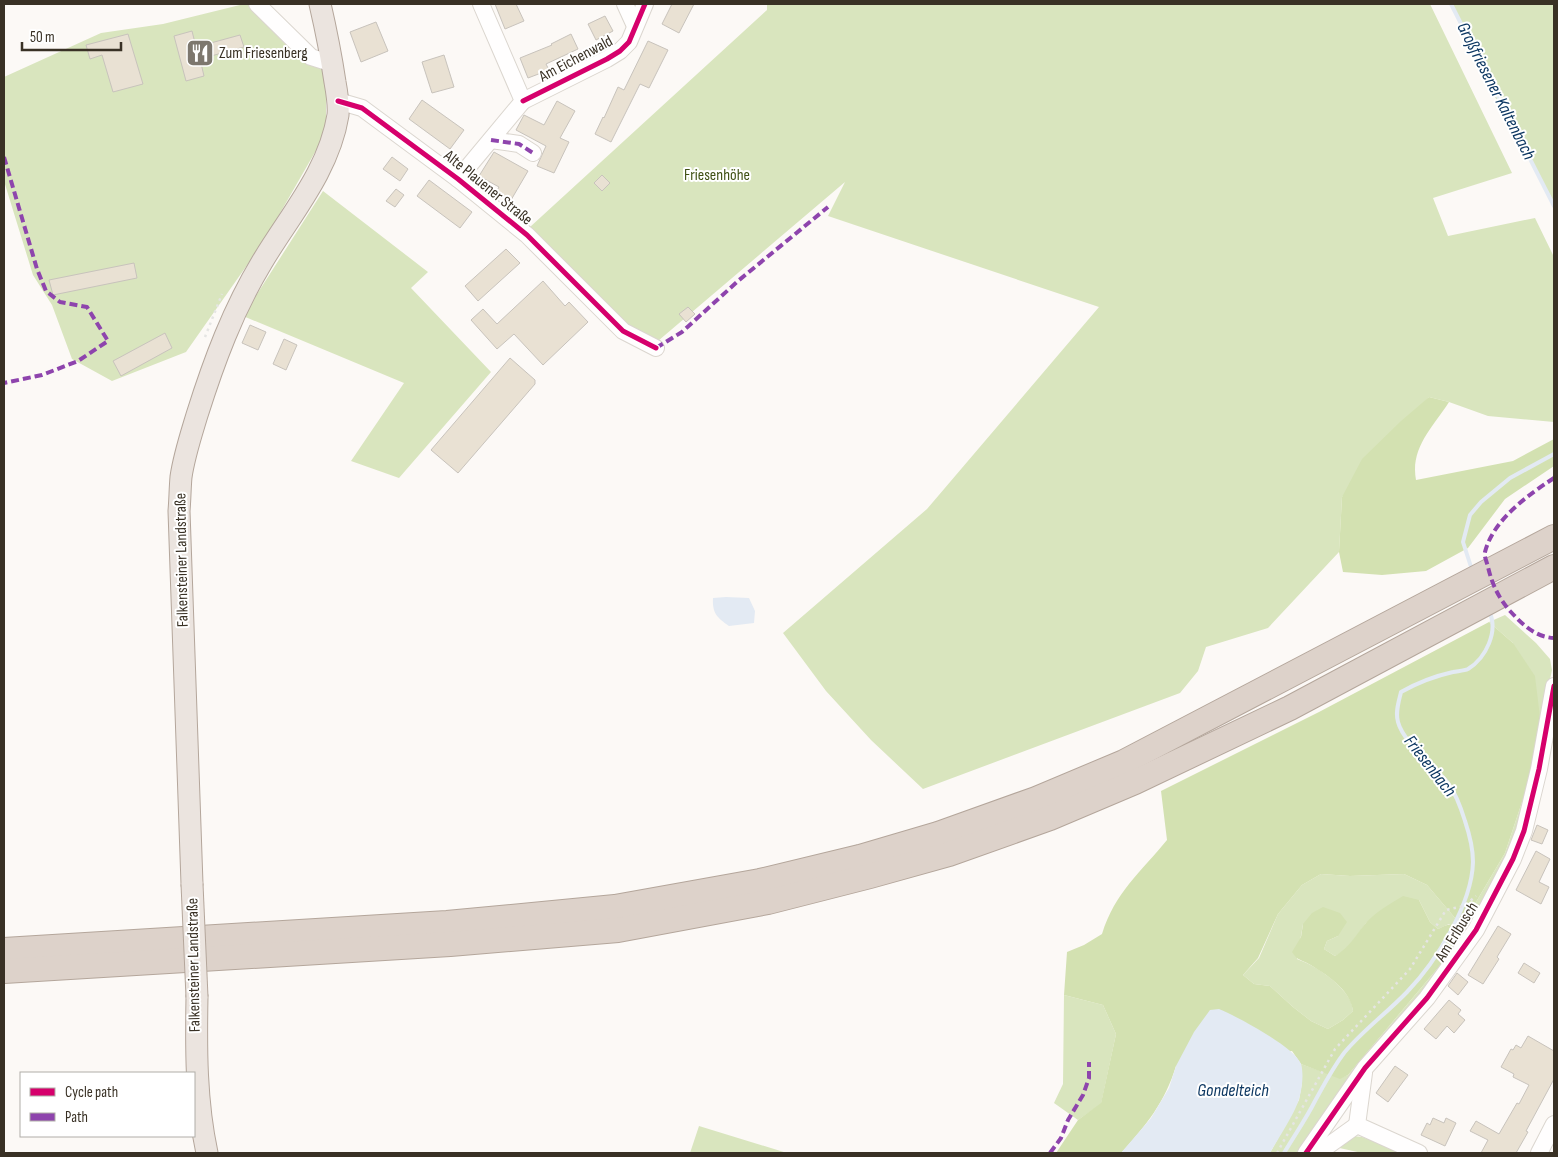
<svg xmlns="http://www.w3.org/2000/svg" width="1558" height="1157" font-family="'Sofia Sans Condensed',sans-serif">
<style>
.green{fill:#d9e5be}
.forest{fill:#d3e1b1}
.water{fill:#e3eaf3}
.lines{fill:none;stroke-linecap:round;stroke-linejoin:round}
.stream{stroke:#e3eaf3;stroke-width:4}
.building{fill:#e9e1d3;stroke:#c8c3bc}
.minor-casing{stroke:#dbd6cf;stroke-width:18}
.major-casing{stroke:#b4a69b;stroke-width:23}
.highway-casing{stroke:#b4a69b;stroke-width:26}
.path{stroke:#e5e5e3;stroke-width:2.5;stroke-dasharray:2.5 4;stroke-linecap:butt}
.minor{stroke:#fffefe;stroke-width:16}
.major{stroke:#ebe4df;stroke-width:21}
.highway{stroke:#ddd2ca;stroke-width:24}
.major-bridge-casing{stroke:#b4a69b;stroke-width:23;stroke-linecap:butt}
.major-bridge{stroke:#ebe4df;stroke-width:21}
.quiet{stroke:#8e44ad;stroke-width:4;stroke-dasharray:8 4;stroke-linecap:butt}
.cycleway-casing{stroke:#fff;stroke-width:8}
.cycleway{stroke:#d6006c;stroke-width:5}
.labels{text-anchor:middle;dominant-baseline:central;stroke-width:4;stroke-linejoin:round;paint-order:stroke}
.poi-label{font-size:16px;fill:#393125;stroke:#fff;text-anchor:start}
.street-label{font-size:16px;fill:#393125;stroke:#fff}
.park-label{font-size:16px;fill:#3f5014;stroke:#fff}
.water-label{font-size:18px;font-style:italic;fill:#0e3862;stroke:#fff}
</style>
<rect width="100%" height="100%" fill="#fcf9f6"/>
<!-- green -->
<g class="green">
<path d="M244,4H264L313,52L326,79V133L264,241L186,352L112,381L72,359L52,305L33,275L4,181V77L101,33L163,24Z"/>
<path d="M767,4H1430L1512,173L1433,198L1448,236L1535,218L1554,257V422L1488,416L1449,402L1429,397L1342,497L1339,552L1268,628L1206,647L1198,671L1180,693L923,789L871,740L826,691L783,633L927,509L1099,307L828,216L845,182L658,341L633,330L530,227L767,10Z"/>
<path d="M1450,4H1554V202L1490,88Z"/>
<path d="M323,191L428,272L411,288L491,372L399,478L351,461L404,383L243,316Z"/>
<path d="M1505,615L1536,643L1550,659L1552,670L1517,836L1469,932L1301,1153H1270L1299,1100L1302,1083L1301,1064L1340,1078L1348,1075L1442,963L1461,932L1449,924L1438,929L1430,922L1419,900L1366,923L1346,950L1335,956L1324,949L1327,941L1338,936L1303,924L1297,959C1316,966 1340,982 1350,1000C1352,1003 1352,1007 1353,1011L1343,1020L1328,1029L1311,1021L1293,1007L1270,986L1254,984L1243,975L1259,958L1278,914L1302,885L1321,874L1350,876L1404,874L1427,885L1455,918L1466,919L1505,853L1527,787L1513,643L1489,622Z"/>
<path d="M1064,995L1103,1005L1116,1034L1101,1104L1078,1120L1054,1103L1063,1084Z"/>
<path d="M699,1126L787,1153H690Z"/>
<path d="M1353,1136L1362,1137L1406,1153H1362L1335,1147Z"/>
</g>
<!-- forest -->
<g class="forest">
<path d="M1429,397L1449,402C1433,427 1410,448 1416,480L1513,461L1554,439V466L1505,499L1468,548L1426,571L1382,575L1343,572L1339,552L1342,497L1362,459L1401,421Z"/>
<path d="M1489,622L1513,643L1535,676L1540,717L1527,787L1505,853L1466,919L1455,918L1427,885L1404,874L1350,876L1321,874L1302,885L1278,914L1258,958L1243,975L1254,984L1270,986L1293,1007L1311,1021L1328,1029L1343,1020L1353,1011C1350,989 1326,974 1307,963C1299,959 1297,960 1292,952L1301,937L1303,924L1312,913L1323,907L1340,913L1347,922L1338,936L1327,941L1324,949L1335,956C1350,947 1354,937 1365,924C1375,912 1390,904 1403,896L1419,900L1430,922L1438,929C1446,925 1451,922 1460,927L1461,932L1442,963L1348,1075L1340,1079L1301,1064L1292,1051L1176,1066C1165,1102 1146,1126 1121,1153H1056L1078,1120L1101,1103L1116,1034L1103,1005L1064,995L1067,952L1084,945L1102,934C1115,892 1141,872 1167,840L1161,791L1319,712Z"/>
</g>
<!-- water -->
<g class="water">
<path d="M726,597L749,598L755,611L754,623L729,626C718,618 712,614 713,598Z"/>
<path d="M1219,1009C1236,1016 1295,1047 1301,1064C1304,1074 1302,1089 1299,1099C1295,1113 1278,1139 1270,1153H1121L1151,1118L1169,1088L1176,1066L1194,1032L1210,1010Z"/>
</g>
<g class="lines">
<!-- stream -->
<g class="stream">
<path d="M1451,4L1554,206"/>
<path d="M1472,570L1463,542L1470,515L1481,502L1510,478L1554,454"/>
<path d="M1284,1153C1294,1136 1306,1119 1315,1101C1325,1083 1332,1069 1344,1053C1363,1030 1387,1013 1407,992C1436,962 1472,904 1473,862C1473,850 1469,833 1465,821C1461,808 1456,794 1448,783C1434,766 1403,742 1398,722C1395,712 1399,701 1401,692C1417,683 1435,676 1453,672C1457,671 1464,671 1468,669C1486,658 1499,631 1489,611"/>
</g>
</g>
<!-- building -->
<g class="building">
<path d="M495,4H516L524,21L505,29Z"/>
<path d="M672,4H694L679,33L662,24Z"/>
<path d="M605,16L613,31L596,40L588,24Z"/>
<path d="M376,22L388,51L361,62L350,32Z"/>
<path d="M192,31L196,47L240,35L244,47L200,59L204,76L186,81L174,36Z"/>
<path d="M128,34L143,84L113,92L102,55L90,59L86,45Z"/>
<path d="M571,34L578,49L546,64L549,70L528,78L520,58L552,45L551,44Z"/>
<path d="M648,41L668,50L649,88L640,84L611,142L595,134L603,117L604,118L618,87L624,90Z"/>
<path d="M444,55L454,87L432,93L422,62Z"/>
<path d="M422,100L464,130L450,149L409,119Z"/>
<path d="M557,101L575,111L560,138L569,142L554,173L537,166L546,146L516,130L524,115L544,125Z"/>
<path d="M494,152L528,171L511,200L496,192L499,187L479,176Z"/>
<path d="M392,157L408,169L400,181L383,169Z"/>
<path d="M602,175L610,183L602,191L594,183Z"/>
<path d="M429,180L472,212L460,228L417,196Z"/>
<path d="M396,189L404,195L395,207L386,201Z"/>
<path d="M506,249L520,263L478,301L465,286Z"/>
<path d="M134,263L137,278L53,295L49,280Z"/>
<path d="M543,281L565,306L569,302L588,322L543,365L514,334L497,349L471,320L483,309L497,324Z"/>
<path d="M688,307L695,314L686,322L679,314Z"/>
<path d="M250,325L266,332L258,350L242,343Z"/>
<path d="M165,333L172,348L121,376L113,361Z"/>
<path d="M284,339L297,345L286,370L273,364Z"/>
<path d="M510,358L535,380V384L458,473L431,450Z"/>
<path d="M1537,825L1548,830L1542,844L1531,840Z"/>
<path d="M1536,851L1550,859L1539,882L1549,887L1541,904L1516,890Z"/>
<path d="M1498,926L1511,934L1497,957L1499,959L1483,984L1468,975Z"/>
<path d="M1524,963L1540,973L1534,983L1518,973Z"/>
<path d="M1457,973L1468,982L1458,995L1448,986Z"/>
<path d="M1449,1000L1461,1010L1458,1014L1465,1020L1454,1033L1447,1026L1436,1039L1424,1029Z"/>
<path d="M1528,1036L1554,1051V1079L1526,1131L1528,1132L1516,1153H1481L1488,1140L1470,1131L1476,1121L1499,1134L1517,1103L1519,1104L1529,1085L1513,1077L1514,1074L1501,1067L1511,1049L1513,1050L1516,1045L1521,1048Z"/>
<path d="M1395,1066L1408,1075L1388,1102L1376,1093Z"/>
<path d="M1433,1118L1444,1123L1446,1118L1456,1123L1445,1146L1421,1135L1427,1123L1430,1125Z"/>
</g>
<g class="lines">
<!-- minor casing -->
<g class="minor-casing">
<g id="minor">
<path d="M257,4L311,57L333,64"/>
<path d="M625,4L635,26"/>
<path d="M338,101L362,108L458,179L527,235L623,331L656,348"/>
<path d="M523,101L607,59L620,51L629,42L645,4"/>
<path d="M491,140L519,144L533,153"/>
<path d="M458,179L523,101L481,4"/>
<path d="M1364,1073L1357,1125L1419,1153"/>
<path d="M1306,1153L1365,1068L1427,998L1476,930L1513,859L1524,831L1539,769L1554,686"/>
<path d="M1318,1153L1357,1125"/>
<path d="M1539,1153L1554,1124"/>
</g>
</g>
<!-- major casing -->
<g class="major-casing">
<g id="major">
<path d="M192,884L179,511C180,500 180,488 181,477C184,456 191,435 197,415C214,361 233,310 262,262C290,215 329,171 338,115C339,104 337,93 335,82C331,55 326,30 320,4"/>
<path d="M197,997C196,1049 196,1102 207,1153"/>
</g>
</g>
<!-- highway casing -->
<g class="highway-casing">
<g id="highway">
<path d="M4,950L447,923L615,907L760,881L860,857L938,834L1036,799L1124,762L1554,537"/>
<path d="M4,971L450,944L618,930L768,902L870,876L949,854L1050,818L1135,782L1290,708L1554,567"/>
</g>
</g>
<!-- path -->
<g class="path">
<path d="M205,337L222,294"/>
<path d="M1277,1153L1335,1049L1410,969L1446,910L1464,906L1476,896"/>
</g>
<!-- minor -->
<use href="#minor" class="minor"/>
<!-- major -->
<use href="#major" class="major"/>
<!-- highway -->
<use href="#highway" class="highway"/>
<!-- major-bridge casing -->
<g class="major-bridge-casing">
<path id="major-bridge" d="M192,884L197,997"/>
</g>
<!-- major-bridge -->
<use href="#major-bridge" class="major-bridge"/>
<!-- quiet -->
<g class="quiet">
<path d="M491,140L519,144L533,153"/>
<path d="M4,157L37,269L46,291L60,302L87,307L108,341L78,361L42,375L4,383"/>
<path d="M656,348L682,332L738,281L828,207"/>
<path d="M1554,478C1528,495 1493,520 1485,552C1484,557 1487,562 1488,567C1492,584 1498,597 1510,611C1522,624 1535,637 1554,638"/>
<path d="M1050,1153L1061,1138L1068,1120L1083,1095L1089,1078V1062"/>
</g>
<!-- cycleway casing -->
<g class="cycleway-casing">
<g id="cycleway">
<path d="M338,101L362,108L458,179L527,235L623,331L656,348"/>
<path d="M523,101L607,59L620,51L629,42L645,4"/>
<path d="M1306,1153L1365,1068L1427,998L1476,930L1513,859L1524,831L1539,769L1554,686"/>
</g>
</g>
<!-- cycleway -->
<use href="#cycleway" class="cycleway"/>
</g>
<!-- icons -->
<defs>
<g id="restaurant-square" transform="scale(1.4375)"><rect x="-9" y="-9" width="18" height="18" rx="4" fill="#7d776e" stroke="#fff"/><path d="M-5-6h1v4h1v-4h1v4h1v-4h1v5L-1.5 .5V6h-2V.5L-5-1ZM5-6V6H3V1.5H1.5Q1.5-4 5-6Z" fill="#fff"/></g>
</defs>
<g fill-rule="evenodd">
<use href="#restaurant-square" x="200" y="53"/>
</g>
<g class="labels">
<!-- poi labels -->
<g class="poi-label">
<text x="219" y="53">Zum Friesenberg</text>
</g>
<!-- street labels -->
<g class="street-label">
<text transform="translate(576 59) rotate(-28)">Am Eichenwald</text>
<text transform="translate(488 188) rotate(39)">Alte Plauener Straße</text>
<text transform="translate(182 560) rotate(-91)">Falkensteiner Landstraße</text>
<text transform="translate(1457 932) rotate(-58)">Am Erlbusch</text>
<text transform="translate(194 965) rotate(-91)">Falkensteiner Landstraße</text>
</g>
<!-- park labels -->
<g class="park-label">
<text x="717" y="175">Friesenhöhe</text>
</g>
<!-- water labels -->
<g class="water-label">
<text transform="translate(1496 91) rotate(63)">Großfriesener Kaltenbach</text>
<text transform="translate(1430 766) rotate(52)">Friesenbach</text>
<text x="1233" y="1090">Gondelteich</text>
</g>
</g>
<!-- border -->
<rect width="1558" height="1157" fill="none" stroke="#393125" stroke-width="10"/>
<!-- legend -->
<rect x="20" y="1072" width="175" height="65" fill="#ffffff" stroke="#b0ada8"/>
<rect x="30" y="1088" width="25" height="8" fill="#d6006c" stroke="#b0ada8"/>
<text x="65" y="1097" font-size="15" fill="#393125">Cycle path</text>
<rect x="30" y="1113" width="25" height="8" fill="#8e44ad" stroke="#b0ada8"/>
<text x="65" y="1122" font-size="15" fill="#393125">Path</text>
<!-- scale -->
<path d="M22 42v8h99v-8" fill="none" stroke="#393125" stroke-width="2.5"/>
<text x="30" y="42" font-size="15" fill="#393125" stroke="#ffffff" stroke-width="4" paint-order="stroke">50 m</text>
</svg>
